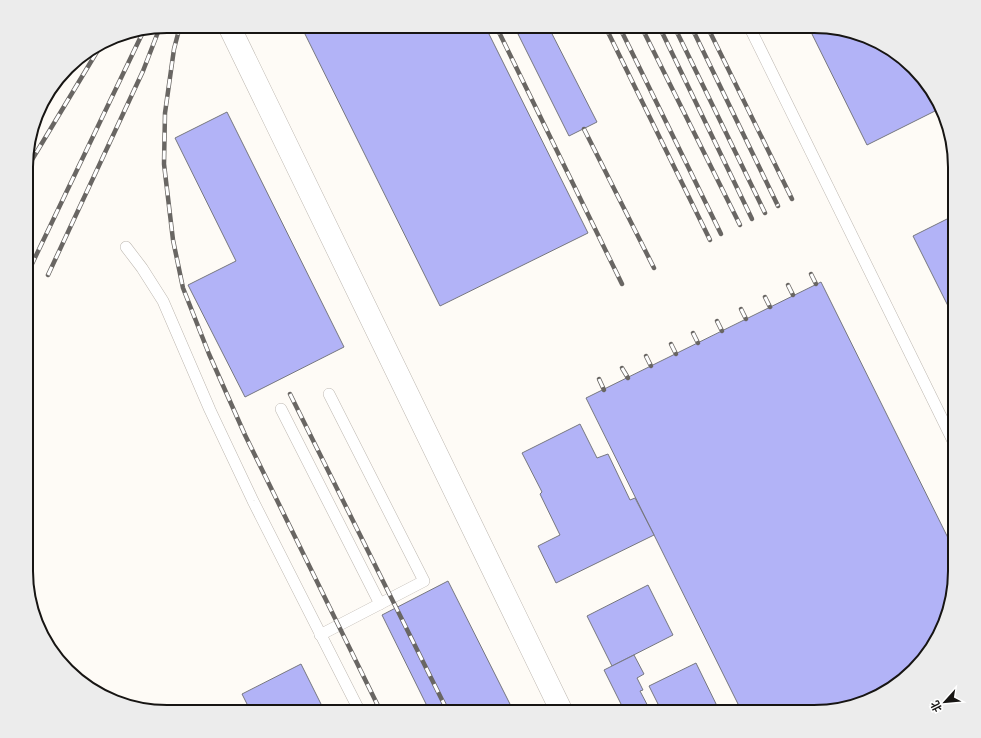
<svg xmlns="http://www.w3.org/2000/svg" width="981" height="738" font-family="'Source Sans 3','Noto Sans SC',sans-serif">
<style>
.building{fill:#b2b3f7;stroke:#76777f}
.lines{fill:none;stroke-linecap:round;stroke-linejoin:round}
.service-casing{stroke:#bdb7b0;stroke-width:12}
.minor-casing{stroke:#bdb7b0;stroke-width:23}
.service{stroke:#fff;stroke-width:11}
.minor{stroke:#fff;stroke-width:22}
.rail-casing{stroke:#696663;stroke-width:4.5}
.rail{stroke:#fff;stroke-width:3;stroke-dasharray:9;stroke-linecap:butt}
.rim{fill:none;stroke:#171513;stroke-width:2}
</style>
<rect width="100%" height="100%" fill="#fefbf6"/>
<!-- building -->
<g class="building">
<path d="M301,26H485L588,233L440,306Z"/>
<path d="M514,26H548L597,122L569,136Z"/>
<path d="M808,26H823L867,37L907,61L941,105V108L867,145Z"/>
<path d="M227,112L344,347L245,397L188,285L236,261L175,138Z"/>
<path d="M955,215V320L913,236Z"/>
<path d="M821,282L955,552V580L944,624L920,664L876,698L814,712H742L586,398Z"/>
<path d="M580,424L597,458L608,454L630,500L635,498L654,535L556,583L538,546L560,535L540,494L542,492L522,453Z"/>
<path d="M448,581L514,712H430L382,615Z"/>
<path d="M648,585L673,635L612,666L587,616Z"/>
<path d="M634,655L644,674L637,678L643,690L640,691L651,712H625L604,670Z"/>
<path d="M696,663L720,712H662L649,686Z"/>
<path d="M301,664L325,712H251L242,694Z"/>
</g>
<g class="lines">
<!-- service casing -->
<g class="service-casing">
<g id="service">
<path d="M749,26L955,445"/>
<path d="M126,247L142,268L163,301L210,410L253,501L360,712"/>
<path d="M281,409L380,604"/>
<path d="M320,635L424,581L329,394"/>
</g>
</g>
<!-- minor casing -->
<g class="minor-casing">
<path id="minor" d="M229,26L562,712"/>
</g>
<!-- service -->
<use href="#service" class="service"/>
<!-- minor -->
<use href="#minor" class="minor"/>
<!-- rail casing -->
<g class="rail-casing">
<g id="rail">
<path d="M180,26L174,49L165,113L164,164L173,240L183,288L209,354L245,435L381,712"/>
<path d="M496,26L622,284"/>
<path d="M605,26L710,240"/>
<path d="M619,26L721,234"/>
<path d="M641,26L740,225"/>
<path d="M659,26L752,219"/>
<path d="M674,26L765,213"/>
<path d="M691,26L778,206"/>
<path d="M707,26L792,199"/>
<path d="M584,129L654,268"/>
<path d="M27,168L101,45"/>
<path d="M31,266L144,30"/>
<path d="M811,274L816,284"/>
<path d="M48,275L143,71L160,27"/>
<path d="M788,285L793,295"/>
<path d="M765,297L770,307"/>
<path d="M741,309L746,319"/>
<path d="M717,321L722,331"/>
<path d="M693,333L698,343"/>
<path d="M671,344L676,354"/>
<path d="M646,356L651,366"/>
<path d="M622,368L628,378"/>
<path d="M599,379L604,390"/>
<path d="M290,394L448,712"/>
</g>
</g>
<!-- rail -->
<use href="#rail" class="rail"/>
</g>
<!-- crop -->
<path d="M0 0H981V738H0ZM167 33H814A134 134 0 0 1 948 167V571A134 134 0 0 1 814 705H167A134 134 0 0 1 33 571V167A134 134 0 0 1 167 33Z" fill="#ececec" fill-rule="evenodd"/>
<path class="rim" d="M167 33H814A134 134 0 0 1 948 167V571A134 134 0 0 1 814 705H167A134 134 0 0 1 33 571V167A134 134 0 0 1 167 33Z"/>
<!-- north arrow -->
<g transform="translate(945 702) rotate(243)" stroke="#ffffff" stroke-width="3" paint-order="stroke">
<path d="M0-3L7 15L0 10L-7 15Z" fill="#171513"/>
<text y="-6" font-size="11" font-weight="bold" text-anchor="middle" fill="#171513">北</text>
</g>
</svg>
